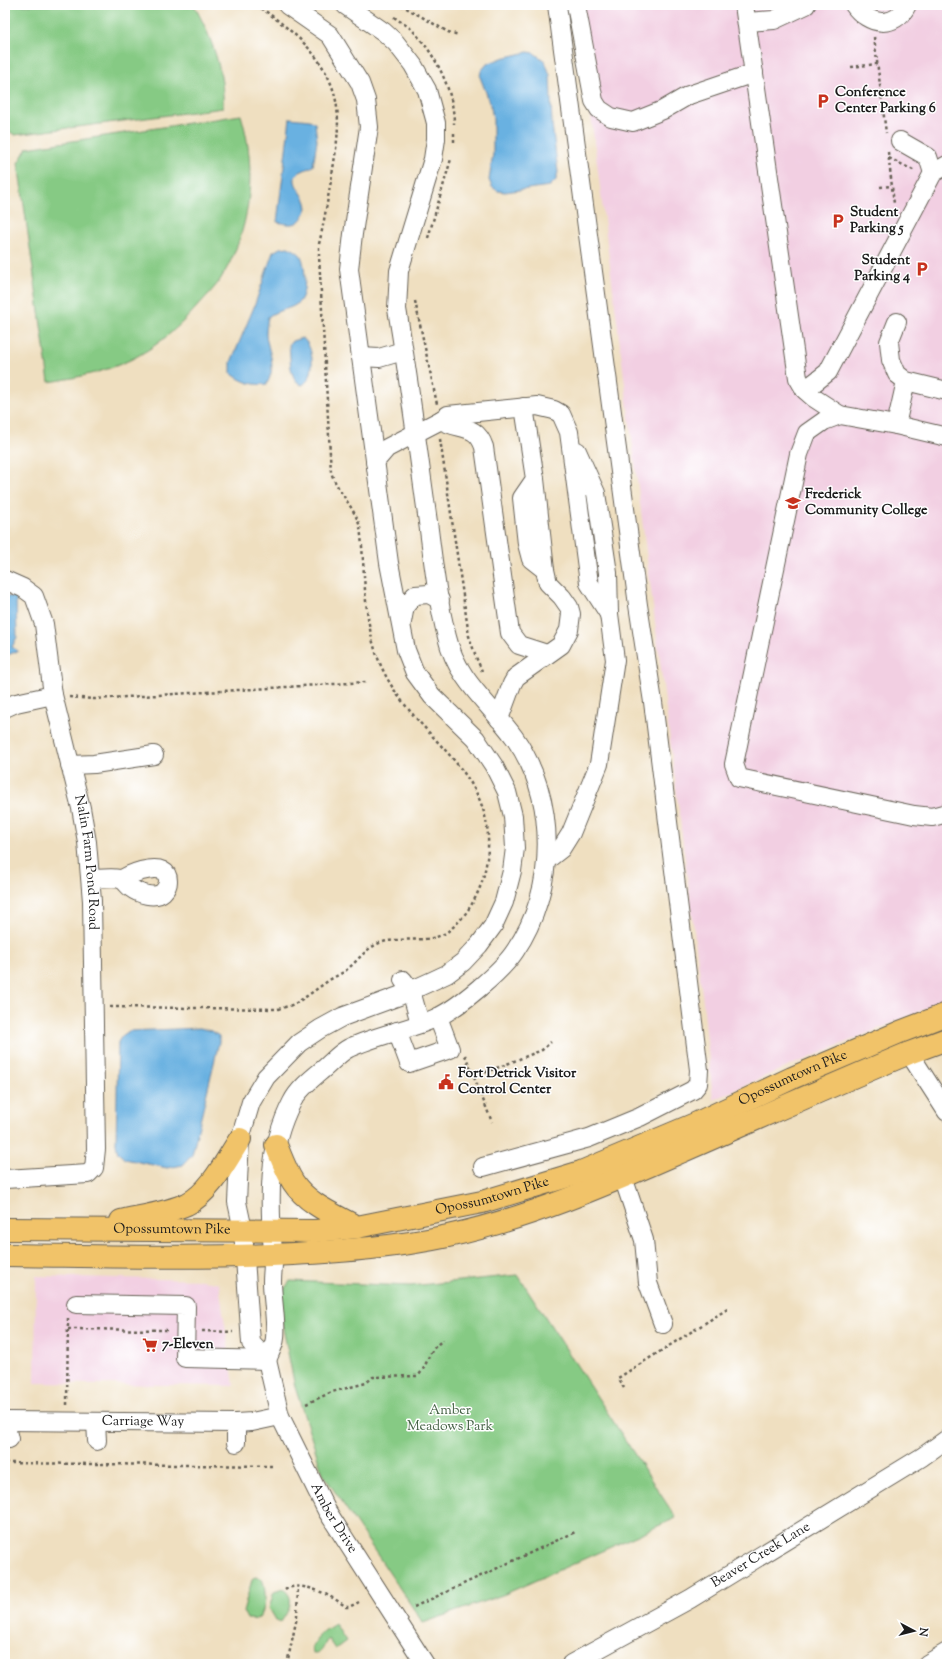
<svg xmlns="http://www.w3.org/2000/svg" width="952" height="1669" font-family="'Sorts Mill Goudy',serif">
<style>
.built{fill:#f2cfe2}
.green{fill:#86ca84;stroke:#517350}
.water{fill:#69b1e1;stroke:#42667e}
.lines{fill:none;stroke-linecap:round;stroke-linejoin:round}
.minor-casing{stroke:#666055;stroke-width:20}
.major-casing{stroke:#666055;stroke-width:24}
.path{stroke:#666055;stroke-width:2.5;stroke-dasharray:3 3;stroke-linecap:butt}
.minor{stroke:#fff;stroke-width:18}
.major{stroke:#f1c369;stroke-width:22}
.labels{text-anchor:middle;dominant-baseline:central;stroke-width:3;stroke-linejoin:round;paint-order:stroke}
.poi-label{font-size:14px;font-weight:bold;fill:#1c1c1c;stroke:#fff;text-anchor:start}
.street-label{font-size:14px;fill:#1c1c1c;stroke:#fff}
.park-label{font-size:14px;fill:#466246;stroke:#fff}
</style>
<rect width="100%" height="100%" fill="#fff"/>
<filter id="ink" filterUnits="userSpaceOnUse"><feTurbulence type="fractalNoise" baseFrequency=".025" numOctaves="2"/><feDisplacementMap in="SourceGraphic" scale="8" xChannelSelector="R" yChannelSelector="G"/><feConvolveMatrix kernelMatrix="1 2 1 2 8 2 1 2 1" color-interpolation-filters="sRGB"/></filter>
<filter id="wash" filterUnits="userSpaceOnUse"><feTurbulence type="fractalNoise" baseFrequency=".012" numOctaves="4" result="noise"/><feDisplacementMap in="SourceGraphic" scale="16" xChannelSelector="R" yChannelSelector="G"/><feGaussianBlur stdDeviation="0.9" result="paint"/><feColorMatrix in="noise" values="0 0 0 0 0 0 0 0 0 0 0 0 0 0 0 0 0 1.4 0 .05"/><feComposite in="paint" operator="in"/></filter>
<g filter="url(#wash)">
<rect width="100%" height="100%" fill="#efdfc0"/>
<!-- built -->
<g class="built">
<path d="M577,5H947V1000L766,1076L713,1100L703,1001Z"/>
<path d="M36,1276L202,1280L219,1284L234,1386L35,1383Z"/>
</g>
<!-- green -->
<g class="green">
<path d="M5,5H194C211,36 225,72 223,108L15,135L5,129Z"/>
<path d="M241,115C258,170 251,234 218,283C211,292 202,301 194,310C176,330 155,348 130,360C105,372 76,378 49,382L18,163L27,148Z"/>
<path d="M518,1275L676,1518L505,1594L423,1623L323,1474L295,1387L277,1299L290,1281L410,1286Z"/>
<path d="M255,1577L261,1578C267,1585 267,1615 256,1619C254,1620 250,1619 247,1619L243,1611L252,1580Z"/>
<path d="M283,1589C297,1599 288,1611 281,1622L276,1620L269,1608L274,1592Z"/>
<path d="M335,1624L346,1641L335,1649L328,1639C323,1645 323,1655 313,1654L312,1647L321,1633Z"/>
</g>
<!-- water -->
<g class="water">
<path d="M528,52L534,53L545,61L550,75L552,124L558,172L556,180L550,186L505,192L498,191L492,187L489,180L493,154V118L490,103L480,77L481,71L487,64L502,58Z"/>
<path d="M290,118L310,120L315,123L317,141L313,166L298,173L295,177C293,188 306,193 307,208C300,226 294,226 277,222Z"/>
<path d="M288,247C292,249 298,251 301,256C306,265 307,294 299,302C292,310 277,309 268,317C267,323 266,329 266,335C269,355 277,363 267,384C254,386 241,382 231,373V362L254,307L273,252L280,248Z"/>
<path d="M302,338C315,345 316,379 302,385C288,379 291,358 289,345L292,341Z"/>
<path d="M16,596L17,637L12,647L18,651L5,656V597Z"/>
<path d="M200,1028L211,1031L219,1036V1042L192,1155L183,1165L167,1168L125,1159L118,1153L116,1144L118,1042L122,1036L129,1031Z"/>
</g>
</g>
<g filter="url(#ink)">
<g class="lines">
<!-- minor casing -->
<g class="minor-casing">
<g id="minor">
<path id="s1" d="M287,5L330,35L360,83L366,100L369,127L353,234L349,269L389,563L406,650L415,673L432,696L476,739L494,766L507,792L513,816L515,848L512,871L504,902L493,926L479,945L463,962L447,974L432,981L399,996L342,1017L320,1029L299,1043L266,1077L251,1102L240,1139L237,1202L243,1230L251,1343L267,1360L280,1416L327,1511L425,1664"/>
<path d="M576,5L594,101L599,109L611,117L633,122L663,110L689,95L754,73"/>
<path d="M744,5L798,378L805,390L814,398L840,415L896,425L947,437"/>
<path d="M854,5C868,25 895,30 907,5"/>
<path d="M747,22L774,20L806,5"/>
<path d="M900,141L928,157L933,173"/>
<path d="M897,322L889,342L891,360L897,374L906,381L947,391"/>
<path d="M361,357L379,358L403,351"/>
<path d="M805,390L828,372L933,173L947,165"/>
<path d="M840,415L824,421L807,433L799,454L734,764L739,778L753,781L914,815L932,817L947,813"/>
<path d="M896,425L906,381"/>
<path d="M375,462L387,448L441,420"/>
<path d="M535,479L545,570"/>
<path id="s2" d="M5,580L23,588L34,596L44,624L53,695L81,808L87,842L92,901L96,1149L94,1168L88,1174L5,1179"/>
<path d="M402,622L405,606L415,595L429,594L440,600"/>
<path d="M547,654L519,645L510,633L484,447C476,423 459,431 441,420L448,415L537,406L554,410L561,414L569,432L589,583L609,614"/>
<path d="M5,708L16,703L53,695"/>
<path d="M499,719L512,684L516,677L561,645L569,630L571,614L569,607L562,597L548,583L545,570L531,559L527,544L522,498L535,479L524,407"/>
<path d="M70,765L94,764L154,755"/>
<path d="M547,860L561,849L571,833L599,764L615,660L609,614L608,573L596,493L577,451"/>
<path d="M91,879C98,879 117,877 122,880C125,881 128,886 131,888C139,894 155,899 163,892C166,889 168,885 168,881C168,859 132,873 122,879"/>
<path d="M403,980L411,991L420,1023"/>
<path d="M397,1031L409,1063L450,1049L438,1017"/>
<path d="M909,1053L947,1112"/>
<path d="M483,1167L589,1138L640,1117L693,1090L698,1084L699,1070L653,702L638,605L557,5"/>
<path d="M623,1177L644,1240L648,1283L663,1324"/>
<path d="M76,1304L186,1306L185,1358L267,1360"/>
<path d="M267,1360C269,1355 272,1349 274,1343C278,1331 272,1297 272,1282C272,1272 274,1262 273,1252C269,1200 267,1150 292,1102C298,1090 310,1080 321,1071C330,1064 339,1053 349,1048C377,1035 408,1030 436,1018C458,1008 502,971 515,951C557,889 558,799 514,737C489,703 457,680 447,637C437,599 433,560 428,522C418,451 409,380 397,309L399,271L433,159L436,139V123L427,90L413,65L396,43L384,32L345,5"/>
<path id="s3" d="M5,1421L236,1423L252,1422L280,1416"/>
<path d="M5,1422L9,1439"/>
<path d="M96,1422L97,1441"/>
<path d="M236,1423V1443"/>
<path id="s4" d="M571,1664L690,1599L922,1457L947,1439"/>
<path d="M927,1664L947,1652"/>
</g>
</g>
<!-- major casing -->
<g class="major-casing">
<g id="major">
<path d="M276,1145C281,1157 286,1171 293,1182C307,1204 335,1215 357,1227"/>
<path d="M121,1221C143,1216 167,1213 187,1204C210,1193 227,1159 240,1139"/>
<path id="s5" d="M5,1229L315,1231L357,1227L482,1202L581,1172L695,1124L792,1078L900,1032L947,1014"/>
<path d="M5,1255C101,1256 197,1259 293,1254C345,1251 397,1247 448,1236C530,1218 607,1184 683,1151C758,1118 833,1085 909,1053L947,1039"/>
</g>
</g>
<!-- path -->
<g class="path">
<path d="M401,5L448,32L459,35"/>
<path d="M394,17C399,21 405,24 410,28C434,51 454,89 454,124"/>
<path d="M874,37L886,133"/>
<path d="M851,67L877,64"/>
<path d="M454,142V131"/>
<path d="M888,152L894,204"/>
<path d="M889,158L915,171"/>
<path d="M880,187L892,186"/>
<path d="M428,238L451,159"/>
<path d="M415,301L437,404"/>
<path d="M440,439L469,636L476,657L482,671"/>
<path d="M69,697L94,699L366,682"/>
<path d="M110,1007L278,1009C284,1007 291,1006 296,1003C308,996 319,987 331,979C336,976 341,974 345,971C357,962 362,952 377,944C398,935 429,945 447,932C467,917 480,894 485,870C506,772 416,743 382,668C362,624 366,574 360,527C354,506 338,493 331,472L319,256V244C324,223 327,202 331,181C338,138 346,101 320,63C306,41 278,20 257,5"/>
<path d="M465,1055L492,1122"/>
<path d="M474,1077L542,1050L551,1042"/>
<path d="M68,1329L169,1330"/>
<path d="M202,1331L233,1332"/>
<path d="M624,1388L618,1378L729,1308"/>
<path d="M306,1404L332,1392L366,1383L373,1377L418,1376C430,1363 425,1353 443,1340"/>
<path d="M67,1405L68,1318"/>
<path d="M5,1463L273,1466"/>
<path d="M285,1590C300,1579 333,1596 346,1607H349L359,1602"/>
<path d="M414,1607L575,1532"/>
<path d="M287,1664L297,1617L298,1586"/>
</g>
<!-- minor -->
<use href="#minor" class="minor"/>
<!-- major -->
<use href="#major" class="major"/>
</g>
</g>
<!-- icons -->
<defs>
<g id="parking-bare" transform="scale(1.2)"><path d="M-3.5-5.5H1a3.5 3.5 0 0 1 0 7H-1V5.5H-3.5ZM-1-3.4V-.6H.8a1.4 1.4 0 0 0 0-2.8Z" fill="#c8321e" stroke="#fff" stroke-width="2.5" paint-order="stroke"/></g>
<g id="university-bare" transform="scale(1.2)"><path d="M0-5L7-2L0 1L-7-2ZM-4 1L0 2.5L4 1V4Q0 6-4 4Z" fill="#c8321e" stroke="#fff" stroke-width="2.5" paint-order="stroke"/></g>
<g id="civic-bare" transform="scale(1.2)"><path d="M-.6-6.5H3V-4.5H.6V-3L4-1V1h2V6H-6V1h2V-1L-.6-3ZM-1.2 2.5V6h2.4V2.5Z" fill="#c8321e" stroke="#fff" stroke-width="2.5" paint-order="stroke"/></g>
<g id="supermarket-bare" transform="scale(1.2)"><path d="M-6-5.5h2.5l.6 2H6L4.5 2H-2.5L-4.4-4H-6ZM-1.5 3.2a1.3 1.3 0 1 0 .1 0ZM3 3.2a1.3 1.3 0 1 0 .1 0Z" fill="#c8321e" stroke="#fff" stroke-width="2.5" paint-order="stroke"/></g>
</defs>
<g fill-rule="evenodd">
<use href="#parking-bare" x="823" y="101"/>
<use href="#parking-bare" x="838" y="221"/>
<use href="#parking-bare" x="922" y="269"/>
<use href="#university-bare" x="793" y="503"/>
<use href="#civic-bare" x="446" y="1082"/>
<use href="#supermarket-bare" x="150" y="1345"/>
</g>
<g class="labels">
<!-- poi labels -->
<g class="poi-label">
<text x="835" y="93">Conference<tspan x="835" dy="16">Center Parking 6</tspan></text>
<text x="850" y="213">Student<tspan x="850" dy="16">Parking 5</tspan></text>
<text x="910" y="261" text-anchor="end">Student<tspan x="910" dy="16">Parking 4</tspan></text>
<text x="805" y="495">Frederick<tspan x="805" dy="16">Community College</tspan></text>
<text x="458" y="1074">Fort Detrick Visitor<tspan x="458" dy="16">Control Center</tspan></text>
<text x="162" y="1345">7-Eleven</text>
</g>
<!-- street labels -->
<g class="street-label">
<text stroke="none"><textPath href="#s2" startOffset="306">Nalin Farm Pond Road</textPath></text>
<text stroke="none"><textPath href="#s5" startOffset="815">Opossumtown Pike</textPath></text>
<text stroke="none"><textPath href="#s5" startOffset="491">Opossumtown Pike</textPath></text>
<text stroke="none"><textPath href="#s5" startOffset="167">Opossumtown Pike</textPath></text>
<text stroke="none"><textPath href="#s3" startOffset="138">Carriage Way</textPath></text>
<text stroke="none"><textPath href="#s1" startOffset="1745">Amber Drive</textPath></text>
<text stroke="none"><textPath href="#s4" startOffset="219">Beaver Creek Lane</textPath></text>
</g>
<!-- park labels -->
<g class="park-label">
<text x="450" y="1411">Amber<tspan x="450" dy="16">Meadows Park</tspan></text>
</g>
</g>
<!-- margin -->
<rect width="952" height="1669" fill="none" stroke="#fff" stroke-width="20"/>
<!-- north arrow -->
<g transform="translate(914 1631) rotate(97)" stroke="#ffffff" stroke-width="3" paint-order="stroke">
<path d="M0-3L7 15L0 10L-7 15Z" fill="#1c1c1c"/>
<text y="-6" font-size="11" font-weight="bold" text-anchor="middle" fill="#1c1c1c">N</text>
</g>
</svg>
